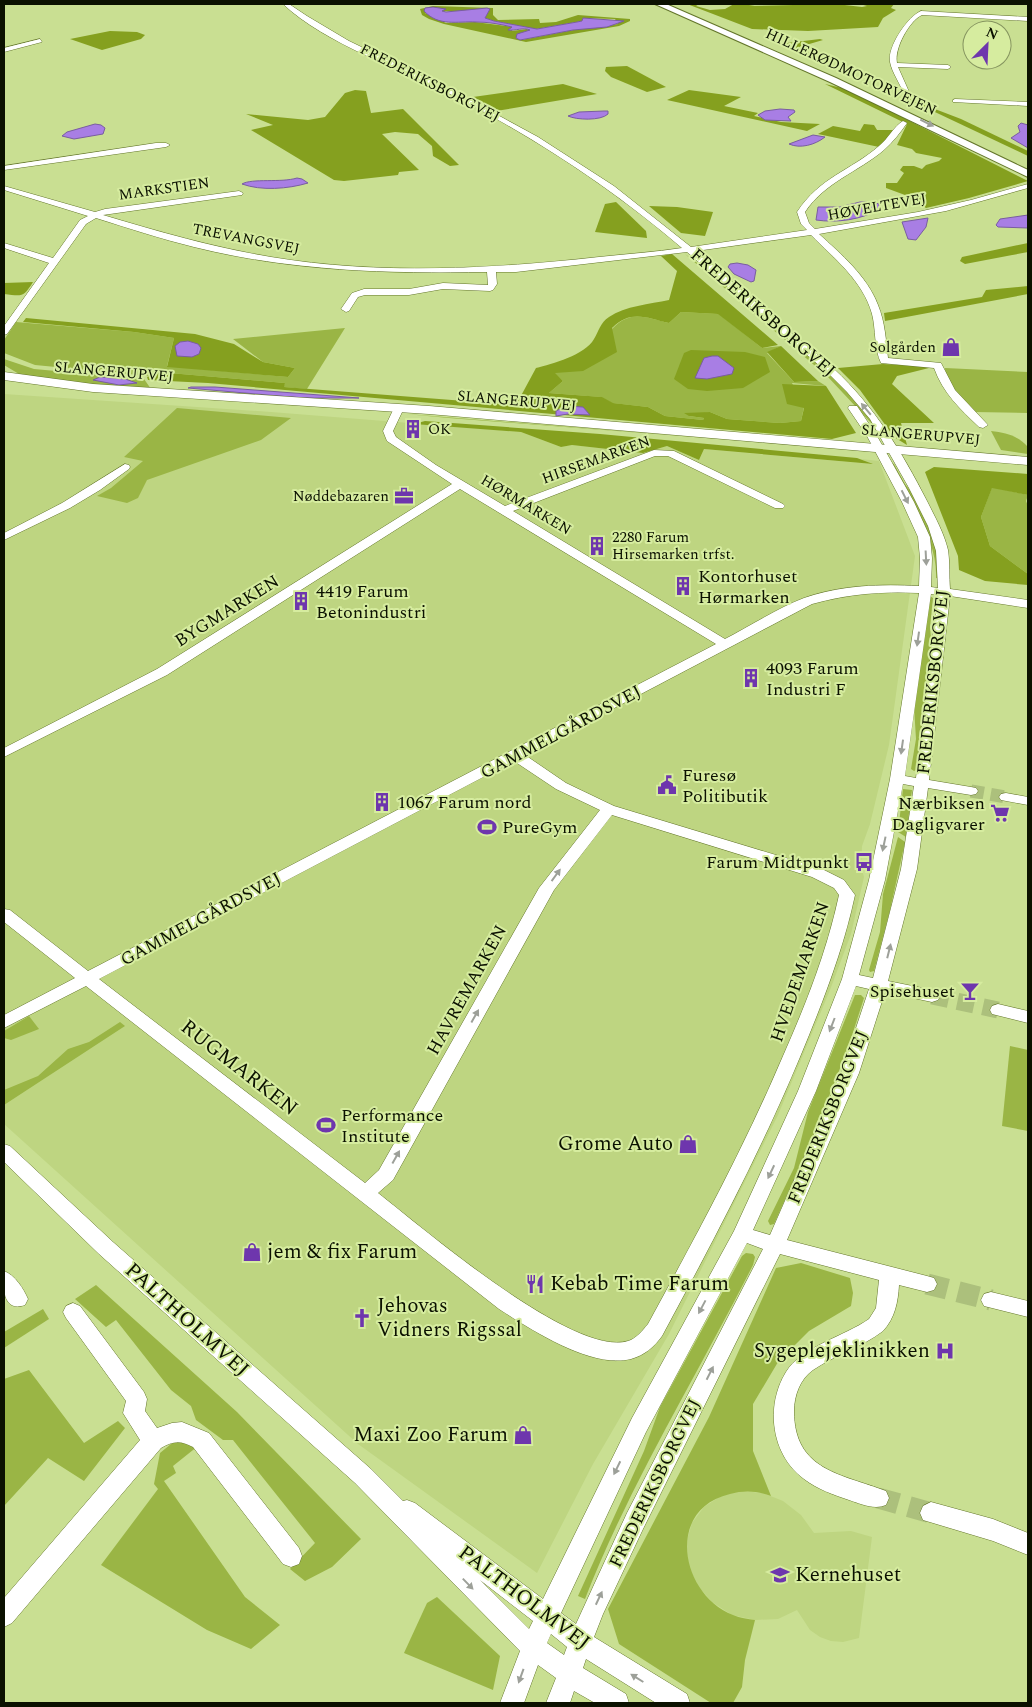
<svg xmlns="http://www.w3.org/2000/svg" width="1032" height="1707" font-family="Spectral,serif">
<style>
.built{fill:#bed581}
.green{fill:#9ab545}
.forest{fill:#85a01f;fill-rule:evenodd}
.water{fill:#a87ee4;stroke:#795da0}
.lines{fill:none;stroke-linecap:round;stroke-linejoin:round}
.minor-tunnel-far2{stroke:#acc07c;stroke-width:13;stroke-dasharray:13 7;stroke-linecap:butt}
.minor-tunnel-far1{stroke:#acc07c;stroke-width:17;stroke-dasharray:17 9;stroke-linecap:butt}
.minor-tunnel{stroke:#acc07c;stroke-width:21;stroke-dasharray:21 11;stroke-linecap:butt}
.minor-casing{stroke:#64762b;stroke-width:1}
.major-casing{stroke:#64762b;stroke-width:1}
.highway-casing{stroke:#64762b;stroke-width:2}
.minor{fill:#fff;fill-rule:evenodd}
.major{fill:#fff;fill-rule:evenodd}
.highway{fill:#fff;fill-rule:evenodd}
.oneway{fill:#9da099}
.labels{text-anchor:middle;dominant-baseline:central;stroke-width:4;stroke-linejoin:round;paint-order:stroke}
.far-street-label{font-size:15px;fill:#0b1100;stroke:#d6ec9f}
.far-poi-label{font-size:15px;fill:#0b1100;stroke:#d6ec9f;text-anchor:end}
.street-label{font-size:18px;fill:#0b1100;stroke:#d6ec9f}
.poi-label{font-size:18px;fill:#0b1100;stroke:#d6ec9f;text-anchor:start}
.near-street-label{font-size:21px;fill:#0b1100;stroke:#d6ec9f}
.near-poi-label{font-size:21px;fill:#0b1100;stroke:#d6ec9f;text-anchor:start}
</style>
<rect width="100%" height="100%" fill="#c9df92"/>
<!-- built -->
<g class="built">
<path d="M4,394L271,412L521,432L561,447L572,445L643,453L667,446L699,460L704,449L871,464L861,459L879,461L915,556L889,745L870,824L862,846L861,866L864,877L851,934L830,990L778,1115L669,1334L593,1464L537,1573L358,1444L4,1124Z"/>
<path d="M741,1491L763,1493L783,1501L801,1515L814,1533L851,1531L872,1537L859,1638L843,1642L831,1641L820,1637L810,1630L797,1610L778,1619L755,1620L732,1615L712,1602L697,1585L688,1564L686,1543L692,1523L704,1507L721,1496Z"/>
</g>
<!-- green -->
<g class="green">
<path d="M685,254L722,281L835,378L875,424L884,443L872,424L828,377Z"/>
<path d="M681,312L719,314L762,348L781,346L767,353L794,382L818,381L826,386L792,383L804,407L801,421L780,423L727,419L710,412L689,416L704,418L703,420L665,416L648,407L612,403L601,397L549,393L563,381L554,373L612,329C631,309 646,318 669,323Z"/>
<path d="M16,322L134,332L174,338L167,366L288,377L295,368L263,362L233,339L345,328L307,389L283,387L285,383L158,372L150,376L35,365L4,353V340Z"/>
<path d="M4,359L34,369L144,379L151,389L95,386L19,374L4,365Z"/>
<path d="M945,368L1028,372V413L974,412L946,381Z"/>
<path d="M177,408L291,418L261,440L147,480L138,498L127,503L97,496L111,488L143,461L124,457Z"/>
<path d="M406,414L860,450L449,418Z"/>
<path d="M991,431C1006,433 1017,435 1028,447V454L1001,450Z"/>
<path d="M892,463L894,464L905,484L920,503L934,535L941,579L936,578C938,540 908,497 892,463Z"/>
<path d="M992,487L1028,495L1026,501L1028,506V574L990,546L981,517Z"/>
<path d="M930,596L933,598L930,627L932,651L916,770L914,771L911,769L916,739L914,706Z"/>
<path d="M903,789L912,790L906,837L898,832Z"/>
<path d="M898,837L905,842L890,910L874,971L870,972L869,970L880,932L883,894Z"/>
<path d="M855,995H861L864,998L848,1048L813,1137L774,1224L770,1225L768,1221L794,1168L808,1112Z"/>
<path d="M29,1016L39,1029L11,1040L4,1038V1031Z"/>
<path d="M120,1022L125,1026L4,1105V1090L38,1076L68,1049L89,1042Z"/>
<path d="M1010,1046L1028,1050V1131L1002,1126Z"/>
<path d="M746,1253L753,1254L755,1257L753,1265C697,1376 630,1483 585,1599L578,1596L644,1451L660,1407L742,1256Z"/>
<path d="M801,1263L850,1278L853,1293L851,1306L809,1331L778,1362L753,1404V1451L771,1496C758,1491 744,1490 730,1494C665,1509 680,1594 733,1615C740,1618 748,1619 755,1620L745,1660L742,1687L733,1703H711L619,1644L608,1609L709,1417L776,1268Z"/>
<path d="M96,1285L237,1412L361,1539L332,1567L305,1581L290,1569L315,1543L233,1440H223L196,1420L191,1406L171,1390L116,1320L106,1327L75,1299Z"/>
<path d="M43,1309L49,1319L4,1348V1332Z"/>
<path d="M29,1370L84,1443L118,1421L125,1428L84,1481L48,1458L4,1506V1379Z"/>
<path d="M177,1439L198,1446L173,1466L176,1473L164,1481L245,1597L280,1625L251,1649L207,1630L101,1565L158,1489L154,1484L160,1453Z"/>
<path d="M437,1597L500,1656L493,1690L404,1653L427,1603Z"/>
</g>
<!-- forest -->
<g class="forest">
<path d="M687,4H714H699L696,6L710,10L725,9L734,4H760L749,6L836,4L862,7L867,6L860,4H894L891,8L896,10L883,18L878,27L808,31L752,29Z"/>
<path d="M433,6L493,8V15L498,20L539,19L540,23L556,22L578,15L630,19V21L619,26L526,42L444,24L429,19L422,15L420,9ZM445,9L441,11L488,12L485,18L494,21L536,29L577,22L582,21L583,18L615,19L618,24L573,30L521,40L516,38L531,31L527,29L512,31L513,27L475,22L446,23L425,13Z"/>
<path d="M110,31L137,32L145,35L141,39L102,50L70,39Z"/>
<path d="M820,39L823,40L799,47L822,60L787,44V43Z"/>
<path d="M627,66L666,87L647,92L611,77L605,71L606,67Z"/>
<path d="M563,84L597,94L496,111L473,97Z"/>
<path d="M825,84L842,88L882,107L1028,181L969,198L926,208L905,195L886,188V183H897L904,173L900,170L903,166H914L922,169L926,165L939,161L942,158L916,153L912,149L897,145L907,124Z"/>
<path d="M355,90L366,91L371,113L403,109L459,165L450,166L433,156L432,146L418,134L395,132L382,134L419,170L399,172L398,175L344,181L334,180L251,130L273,125L246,114L308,120L325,117L345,93Z"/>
<path d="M689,90L741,97L724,106L758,113L754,116L781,122L820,124L807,131L667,100Z"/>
<path d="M901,96L961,119L1028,151V156Z"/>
<path d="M864,124L874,125L877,130H894L879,147L818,134L833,126L860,131Z"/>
<path d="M616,202L646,231L647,238L595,232L605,204Z"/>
<path d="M649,206L677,207L713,212L705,236L681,233Z"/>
<path d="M1028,243V252L965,264L960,261L962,257Z"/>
<path d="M672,254L778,345L762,348L718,314L681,312L669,323C647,318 631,309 612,328L617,352L583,371L555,373L563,381L549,393L602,397L613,403L648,407L665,416L703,420L704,418L689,416L684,413L710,412L727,419L780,423L801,421L804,408L787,404L782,384L826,386L856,433L832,439L208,383L148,380L147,377L158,372L285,383L284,387L516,405L536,368C552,364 585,355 594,339C599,331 600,323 609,317C625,306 650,304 669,300L677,271L661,256Z"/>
<path d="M33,282C23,298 22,296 4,294V283Z"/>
<path d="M1028,286V294L885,321L884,313L982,297L986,290Z"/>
<path d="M26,318L195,334L234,344L263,362L295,368L288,377L167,367L174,338L134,332L23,322Z"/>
<path d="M781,346L818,381L794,382L767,352Z"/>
<path d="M691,350L745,352L765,357L770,372L743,388L707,391L688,389L674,379L684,353Z"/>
<path d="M883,364L933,367L897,376L892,384L934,423H901L907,445L894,437L860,390L838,368Z"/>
<path d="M425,421L600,434L857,458L873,464L704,449L699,460L667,446L643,453L572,445L561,447L521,432L414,424Z"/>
<path d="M934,467L1028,474V495L992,488L981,517L990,546L1028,574V585L985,581L959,570L958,556L925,472Z"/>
</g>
<!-- water -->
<g class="water">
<path d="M433,7L446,9L442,11L446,12L487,8L490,9L485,18L494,21L537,29L577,22L582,21L583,18L624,21L607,27L573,30L520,40L516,38L517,34L530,30C523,27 516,31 508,30L512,27C500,24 488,22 476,22C457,21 439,27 424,11L425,8Z"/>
<path d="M780,109L794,110L795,112L788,117L791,121L765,120L758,115L765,111Z"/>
<path d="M604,111H608V114C601,121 576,120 568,116L579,112Z"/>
<path d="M1021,123L1028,125V148L1011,138L1020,132L1018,126Z"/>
<path d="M95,124L101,125L105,128L103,134L74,139L62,136L67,132Z"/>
<path d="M813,135L825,137C815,145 800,149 789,144Z"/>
<path d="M297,178L302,179L308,183C288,189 261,191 242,184C252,178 281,183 297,178Z"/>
<path d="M860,202H873L879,204V209C862,220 836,223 816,220L818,207H840Z"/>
<path d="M1028,215V228L998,227L996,225L1000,219Z"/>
<path d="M928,218L926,227L916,240L908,239L902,222Z"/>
<path d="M737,263L748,265L756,270L754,281L751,282L734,274L728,267L730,264Z"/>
<path d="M188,341L198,344L201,348L199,354L192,357L177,356L175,346L180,342Z"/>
<path d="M712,356H718L734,368L732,374L707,379L695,378L704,358Z"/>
<path d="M100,377L125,379L137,383L119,385L93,380Z"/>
<path d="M191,387H215L359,398H302L188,388Z"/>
<path d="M566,406L583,407L590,415L568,414L556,416V411Z"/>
</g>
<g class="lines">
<!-- minor-tunnel-far2 -->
<path class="minor-tunnel-far2" d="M971,791L1006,797"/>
<!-- minor-tunnel-far1 -->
<path class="minor-tunnel-far1" d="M932,996L998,1010"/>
<!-- minor-tunnel -->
<g class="minor-tunnel">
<path d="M927,1284L991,1300"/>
<path d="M878,1498L931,1513"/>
</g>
<!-- minor casing -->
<g class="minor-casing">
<g id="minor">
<path d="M283,4H289L307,16L349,41L459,94L538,137L614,186L691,247L807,230L801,224L797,212C820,177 850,171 879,146C887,140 895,125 903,121L907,123C900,133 893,142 884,150C858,172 825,182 805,212L809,223L815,229L918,212L971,200L1028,184V188L946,211L819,234C841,254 867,276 878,305C885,322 886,341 888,358L941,363L955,390L988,425L983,428L979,427C960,409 943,393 934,368L881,363C874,349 876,329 872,314C863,281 834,258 811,235L696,251L834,369C874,406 902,452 927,501C935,517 944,533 948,550C950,563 949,577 950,589L1028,600V608L950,596L929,780L971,787L976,788L978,791L976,794L971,795L928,788L917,869L888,981L932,990L938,992L940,996L938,1000L932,1002L885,992L859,1073L787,1240L927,1276L934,1278L937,1284L934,1290L927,1292L899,1285C898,1302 895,1318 883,1331C862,1347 835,1355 813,1370C800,1379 794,1396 794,1411C794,1471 842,1474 886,1491L889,1498L886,1505C874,1510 861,1504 849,1500C834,1495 817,1489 804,1479C771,1455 765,1406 786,1372C801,1347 845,1336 869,1319L876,1308L879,1280L780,1254L643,1529L603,1614L594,1637L687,1694L690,1703H656L586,1659L583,1668L626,1694L629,1703H595L574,1691L570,1703H546L556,1678L538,1665L524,1703H500L520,1651L355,1483L99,1254L4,1162V1144L10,1146L113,1242L371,1469L403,1501L407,1500L415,1503L543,1599L632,1418L734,1231L798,1091L842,979L869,880L890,779L919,593C882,591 848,594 812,604L525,755L566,783L614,806L822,869L844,880L855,895C843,951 822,1004 800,1057C760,1153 711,1245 662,1336C654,1347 645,1355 631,1359C591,1369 532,1330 499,1309L86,986L4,1028V1015L75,978L4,922V909L10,910L88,971L716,644L460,489L167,675L4,757V748L157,669L452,484L387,441L383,431L395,406H403L404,408L393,431L396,437L436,465L505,506L654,450L674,451L783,504L785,506L783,508H775L668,456H655L513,511L725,639C750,626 778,608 804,598C841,585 881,584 919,586L920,558L918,537L902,502L867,436L848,408L849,406H857L877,436L914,502L930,537L932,558L931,587L938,588L936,551L928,526L909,488L870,419L847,392L828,373L687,252L516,272H496L497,284L493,290L490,291L443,289L409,295H365L358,297L349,311L346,312L341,309L352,293L364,289H409L443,283L488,285L487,272C389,274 290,271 194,247C161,239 128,228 96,218L86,224L7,334L4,335V326L49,263L4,248V243L53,258L80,220L88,216L4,190V186L95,212L105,209L239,191L243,193L242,195L103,215C160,232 212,247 271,257C379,275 491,269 599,257C627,254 655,252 682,248C613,189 537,139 456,97C404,70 325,44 283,4ZM931,594L938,595L916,778L905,776ZM514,761L556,789L600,810L539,888L379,1170L365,1183L99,979ZM903,784L914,786L901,869L873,978L859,975L885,880ZM612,815L812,877L834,888L839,895C827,951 806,1004 783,1056C744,1148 696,1236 648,1324C643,1330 636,1339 628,1341C574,1358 423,1228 378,1193L393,1180L554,890ZM856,986L869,989L841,1073L770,1235L753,1230L816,1091ZM747,1243L763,1249L627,1513L576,1624L561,1613L646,1432ZM480,1580L533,1621L529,1629ZM551,1634L567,1647L564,1655L547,1643Z"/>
<path d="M921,11L1028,17V21L922,15C909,21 894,49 897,63L948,65L951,67L948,69L898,67L910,94L907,96L904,94C900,83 892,73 890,62C887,47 908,16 921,11Z"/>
<path d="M40,39L42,42L4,52V48Z"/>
<path d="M955,99L1028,102V106L953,102V100Z"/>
<path d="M156,143H166L170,145L166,147L4,170V166Z"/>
<path d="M125,464L129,465L130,467L129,469L100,490L70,508L4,540V533L62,503Z"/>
<path d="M1006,793L1028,797V805L1001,800L999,797L1001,794Z"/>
<path d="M998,1004L1028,1011V1023L992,1014L990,1010L992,1006Z"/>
<path d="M4,1271C15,1275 23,1288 28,1299L25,1305C2,1313 3,1286 4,1271Z"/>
<path d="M991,1292L1028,1301V1317L984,1306L981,1300L984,1294Z"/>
<path d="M73,1303L80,1306L144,1392L147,1399L145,1411L157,1428L172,1423L182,1422L209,1433L299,1548L302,1556L299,1564L291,1567L283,1564L193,1447C180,1440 173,1441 161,1448L12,1623L4,1627V1598L140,1440L123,1413L126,1401L66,1318L63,1312L66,1306Z"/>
<path d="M931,1502L993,1519L1028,1533V1555L993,1541L923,1520L920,1513L923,1506Z"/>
</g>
</g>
<!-- major casing -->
<g class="major-casing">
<path id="major" d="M4,372L93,384L429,406L1028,457V465L429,414L93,392L4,380Z"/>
</g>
<!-- highway casing -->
<g class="highway-casing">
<path id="highway" d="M655,4H666L836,78L1028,170V177L830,82Z"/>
</g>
<!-- minor -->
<use href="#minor" class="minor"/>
<!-- major -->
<use href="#major" class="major"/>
<!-- highway -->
<use href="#highway" class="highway"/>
</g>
<!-- one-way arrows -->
<defs><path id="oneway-solid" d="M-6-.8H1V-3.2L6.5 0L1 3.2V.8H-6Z" transform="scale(1.25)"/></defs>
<g class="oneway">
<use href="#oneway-solid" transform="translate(927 123) rotate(26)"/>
<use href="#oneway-solid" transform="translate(866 409) rotate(-130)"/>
<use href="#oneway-solid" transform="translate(905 497) rotate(63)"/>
<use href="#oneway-solid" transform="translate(926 558) rotate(87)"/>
<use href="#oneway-solid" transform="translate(918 639) rotate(98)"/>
<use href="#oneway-solid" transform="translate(902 747) rotate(98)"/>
<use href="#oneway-solid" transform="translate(884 844) rotate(102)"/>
<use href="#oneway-solid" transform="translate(556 875) rotate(-54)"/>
<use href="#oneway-solid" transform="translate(889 951) rotate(-76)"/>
<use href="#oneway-solid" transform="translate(475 1016) rotate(-61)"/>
<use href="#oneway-solid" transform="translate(832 1025) rotate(111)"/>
<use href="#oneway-solid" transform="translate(396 1157) rotate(-61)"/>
<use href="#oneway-solid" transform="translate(771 1172) rotate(115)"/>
<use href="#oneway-solid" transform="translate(702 1307) rotate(118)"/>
<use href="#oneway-solid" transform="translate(710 1373) rotate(-63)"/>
<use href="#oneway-solid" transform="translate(617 1468) rotate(116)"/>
<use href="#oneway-solid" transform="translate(468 1584) rotate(46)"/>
<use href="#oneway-solid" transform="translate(599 1598) rotate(-65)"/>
<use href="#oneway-solid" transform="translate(521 1676) rotate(110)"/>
<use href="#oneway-solid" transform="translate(637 1678) rotate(-148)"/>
</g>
<!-- icons -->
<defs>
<g id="shop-bare" transform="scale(1.5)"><path d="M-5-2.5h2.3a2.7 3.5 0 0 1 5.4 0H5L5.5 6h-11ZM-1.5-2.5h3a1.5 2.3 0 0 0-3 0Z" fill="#6e36ad" stroke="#d6ec9f" stroke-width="2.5" paint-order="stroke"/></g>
<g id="building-bare" transform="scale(1.5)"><path d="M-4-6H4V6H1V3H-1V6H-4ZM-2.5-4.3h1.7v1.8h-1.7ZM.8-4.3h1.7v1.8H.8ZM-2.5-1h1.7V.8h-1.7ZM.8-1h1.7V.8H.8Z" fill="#6e36ad" stroke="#d6ec9f" stroke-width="2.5" paint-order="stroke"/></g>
<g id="office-bare" transform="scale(1.5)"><path d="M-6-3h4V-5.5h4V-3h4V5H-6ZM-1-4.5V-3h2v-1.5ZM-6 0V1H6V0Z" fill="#6e36ad" stroke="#d6ec9f" stroke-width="2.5" paint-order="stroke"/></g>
<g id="civic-bare" transform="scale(1.5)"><path d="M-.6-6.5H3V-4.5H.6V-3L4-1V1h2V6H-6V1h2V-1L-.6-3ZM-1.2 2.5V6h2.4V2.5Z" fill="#6e36ad" stroke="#d6ec9f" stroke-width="2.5" paint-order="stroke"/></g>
<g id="supermarket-bare" transform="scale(1.5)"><path d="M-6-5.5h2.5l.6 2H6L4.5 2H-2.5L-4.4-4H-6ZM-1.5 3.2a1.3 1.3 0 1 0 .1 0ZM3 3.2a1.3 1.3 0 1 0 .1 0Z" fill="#6e36ad" stroke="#d6ec9f" stroke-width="2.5" paint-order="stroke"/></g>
<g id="stadium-bare" transform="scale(1.5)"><path d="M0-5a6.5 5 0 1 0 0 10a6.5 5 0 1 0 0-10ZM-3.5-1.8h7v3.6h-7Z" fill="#6e36ad" stroke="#d6ec9f" stroke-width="2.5" paint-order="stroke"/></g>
<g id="bus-bare" transform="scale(1.5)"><path d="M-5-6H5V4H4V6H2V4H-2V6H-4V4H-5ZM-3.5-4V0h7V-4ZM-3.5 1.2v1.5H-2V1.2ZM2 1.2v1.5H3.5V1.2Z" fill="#6e36ad" stroke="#d6ec9f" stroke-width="2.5" paint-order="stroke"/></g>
<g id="bar-bare" transform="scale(1.5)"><path d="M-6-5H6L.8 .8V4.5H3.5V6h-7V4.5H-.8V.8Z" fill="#6e36ad" stroke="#d6ec9f" stroke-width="2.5" paint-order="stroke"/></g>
<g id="restaurant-bare" transform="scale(1.5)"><path d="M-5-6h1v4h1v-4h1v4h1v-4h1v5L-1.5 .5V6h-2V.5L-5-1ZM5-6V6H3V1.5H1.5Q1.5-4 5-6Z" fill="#6e36ad" stroke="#d6ec9f" stroke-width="2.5" paint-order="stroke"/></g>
<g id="church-bare" transform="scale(1.5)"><path d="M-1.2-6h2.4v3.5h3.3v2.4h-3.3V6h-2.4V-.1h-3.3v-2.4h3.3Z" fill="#6e36ad" stroke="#d6ec9f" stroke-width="2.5" paint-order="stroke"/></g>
<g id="hospital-bare" transform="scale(1.5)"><path d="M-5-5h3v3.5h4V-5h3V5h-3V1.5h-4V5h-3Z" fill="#6e36ad" stroke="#d6ec9f" stroke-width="2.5" paint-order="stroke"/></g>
<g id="school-bare" transform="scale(1.5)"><path d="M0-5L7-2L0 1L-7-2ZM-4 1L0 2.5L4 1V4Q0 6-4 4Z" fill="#6e36ad" stroke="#d6ec9f" stroke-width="2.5" paint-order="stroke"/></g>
</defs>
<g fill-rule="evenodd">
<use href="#shop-bare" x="951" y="347"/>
<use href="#building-bare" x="413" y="429"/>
<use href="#office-bare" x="404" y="496"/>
<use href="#building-bare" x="597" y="546"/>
<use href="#building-bare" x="683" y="586"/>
<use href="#building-bare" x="301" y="601"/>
<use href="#building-bare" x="751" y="678"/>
<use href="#civic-bare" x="667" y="785"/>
<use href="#building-bare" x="382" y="802"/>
<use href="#supermarket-bare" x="1000" y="813"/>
<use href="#stadium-bare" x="487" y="827"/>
<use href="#bus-bare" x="864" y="862"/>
<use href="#bar-bare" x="970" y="991"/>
<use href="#stadium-bare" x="326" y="1125"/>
<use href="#shop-bare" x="688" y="1144"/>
<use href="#shop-bare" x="252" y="1252"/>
<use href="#restaurant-bare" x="535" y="1284"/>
<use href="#church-bare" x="362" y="1318"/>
<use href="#hospital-bare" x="945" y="1351"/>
<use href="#shop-bare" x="523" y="1435"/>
<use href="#school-bare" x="780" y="1575"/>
</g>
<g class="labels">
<!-- far-street labels -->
<g class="far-street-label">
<text transform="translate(851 72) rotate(25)">HILLERØDMOTORVEJEN</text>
<text transform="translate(430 83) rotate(27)">FREDERIKSBORGVEJ</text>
<text transform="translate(164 189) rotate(-8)">MARKSTIEN</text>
<text transform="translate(877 207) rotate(-10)">HØVELTEVEJ</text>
<text transform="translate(246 239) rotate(11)">TREVANGSVEJ</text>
<text transform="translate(114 372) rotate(5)">SLANGERUPVEJ</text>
<text transform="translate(517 401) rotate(5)">SLANGERUPVEJ</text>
<text transform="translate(921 435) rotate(5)">SLANGERUPVEJ</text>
<text transform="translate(596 460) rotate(-20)">HIRSEMARKEN</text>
<text transform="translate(526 505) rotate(31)">HØRMARKEN</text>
</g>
<!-- far-poi labels -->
<g class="far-poi-label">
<text x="936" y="347">Solgården</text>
<text x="428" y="429" text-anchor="start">OK</text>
<text x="389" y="496">Nøddebazaren</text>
<text x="612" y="537" text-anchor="start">2280 Farum<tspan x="612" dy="17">Hirsemarken trfst.</tspan></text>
</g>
<!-- street labels -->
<g class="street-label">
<text transform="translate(763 313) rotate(41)">FREDERIKSBORGVEJ</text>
<text transform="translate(227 611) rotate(-32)">BYGMARKEN</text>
<text transform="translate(933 682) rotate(-84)">FREDERIKSBORGVEJ</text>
<text transform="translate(561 732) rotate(-28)">GAMMELGÅRDSVEJ</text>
<text transform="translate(201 919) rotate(-28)">GAMMELGÅRDSVEJ</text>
<text transform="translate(800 972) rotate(-71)">HVEDEMARKEN</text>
<text transform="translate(467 990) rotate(-61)">HAVREMARKEN</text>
<text transform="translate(828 1117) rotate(-68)">FREDERIKSBORGVEJ</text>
<text transform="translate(655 1483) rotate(-64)">FREDERIKSBORGVEJ</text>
</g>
<!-- poi labels -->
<g class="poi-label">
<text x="698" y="576">Kontorhuset<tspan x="698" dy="21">Hørmarken</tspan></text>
<text x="316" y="591">4419 Farum<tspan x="316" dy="21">Betonindustri</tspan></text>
<text x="766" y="668">4093 Farum<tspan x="766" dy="21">Industri F</tspan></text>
<text x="682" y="775">Furesø<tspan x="682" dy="21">Politibutik</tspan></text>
<text x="397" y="802">1067 Farum nord</text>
<text x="985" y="803" text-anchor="end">Nærbiksen<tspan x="985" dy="21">Dagligvarer</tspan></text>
<text x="502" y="827">PureGym</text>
<text x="849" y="862" text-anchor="end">Farum Midtpunkt</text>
<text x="955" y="991" text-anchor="end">Spisehuset</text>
<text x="341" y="1115">Performance<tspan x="341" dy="21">Institute</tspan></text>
</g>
<!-- near-street labels -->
<g class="near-street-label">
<text transform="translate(239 1068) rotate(38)">RUGMARKEN</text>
<text transform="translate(187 1320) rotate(42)">PALTHOLMVEJ</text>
<text transform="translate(524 1598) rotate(37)">PALTHOLMVEJ</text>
</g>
<!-- near-poi labels -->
<g class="near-poi-label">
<text x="673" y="1144" text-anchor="end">Grome Auto</text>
<text x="267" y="1252">jem &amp; fix Farum</text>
<text x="550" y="1284">Kebab Time Farum</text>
<text x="377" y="1306">Jehovas<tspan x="377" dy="24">Vidners Rigssal</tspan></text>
<text x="930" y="1351" text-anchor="end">Sygeplejeklinikken</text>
<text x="508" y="1435" text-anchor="end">Maxi Zoo Farum</text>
<text x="795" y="1575">Kernehuset</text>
</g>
</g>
<!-- border -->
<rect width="1032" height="1707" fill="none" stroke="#0b1100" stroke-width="10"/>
<!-- north arrow -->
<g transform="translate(987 45) rotate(24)"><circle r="24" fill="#d6ec9f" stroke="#85945f"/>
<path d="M0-4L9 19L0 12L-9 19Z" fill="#6e36ad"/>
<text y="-8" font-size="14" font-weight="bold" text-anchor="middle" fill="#0b1100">N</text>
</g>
</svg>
